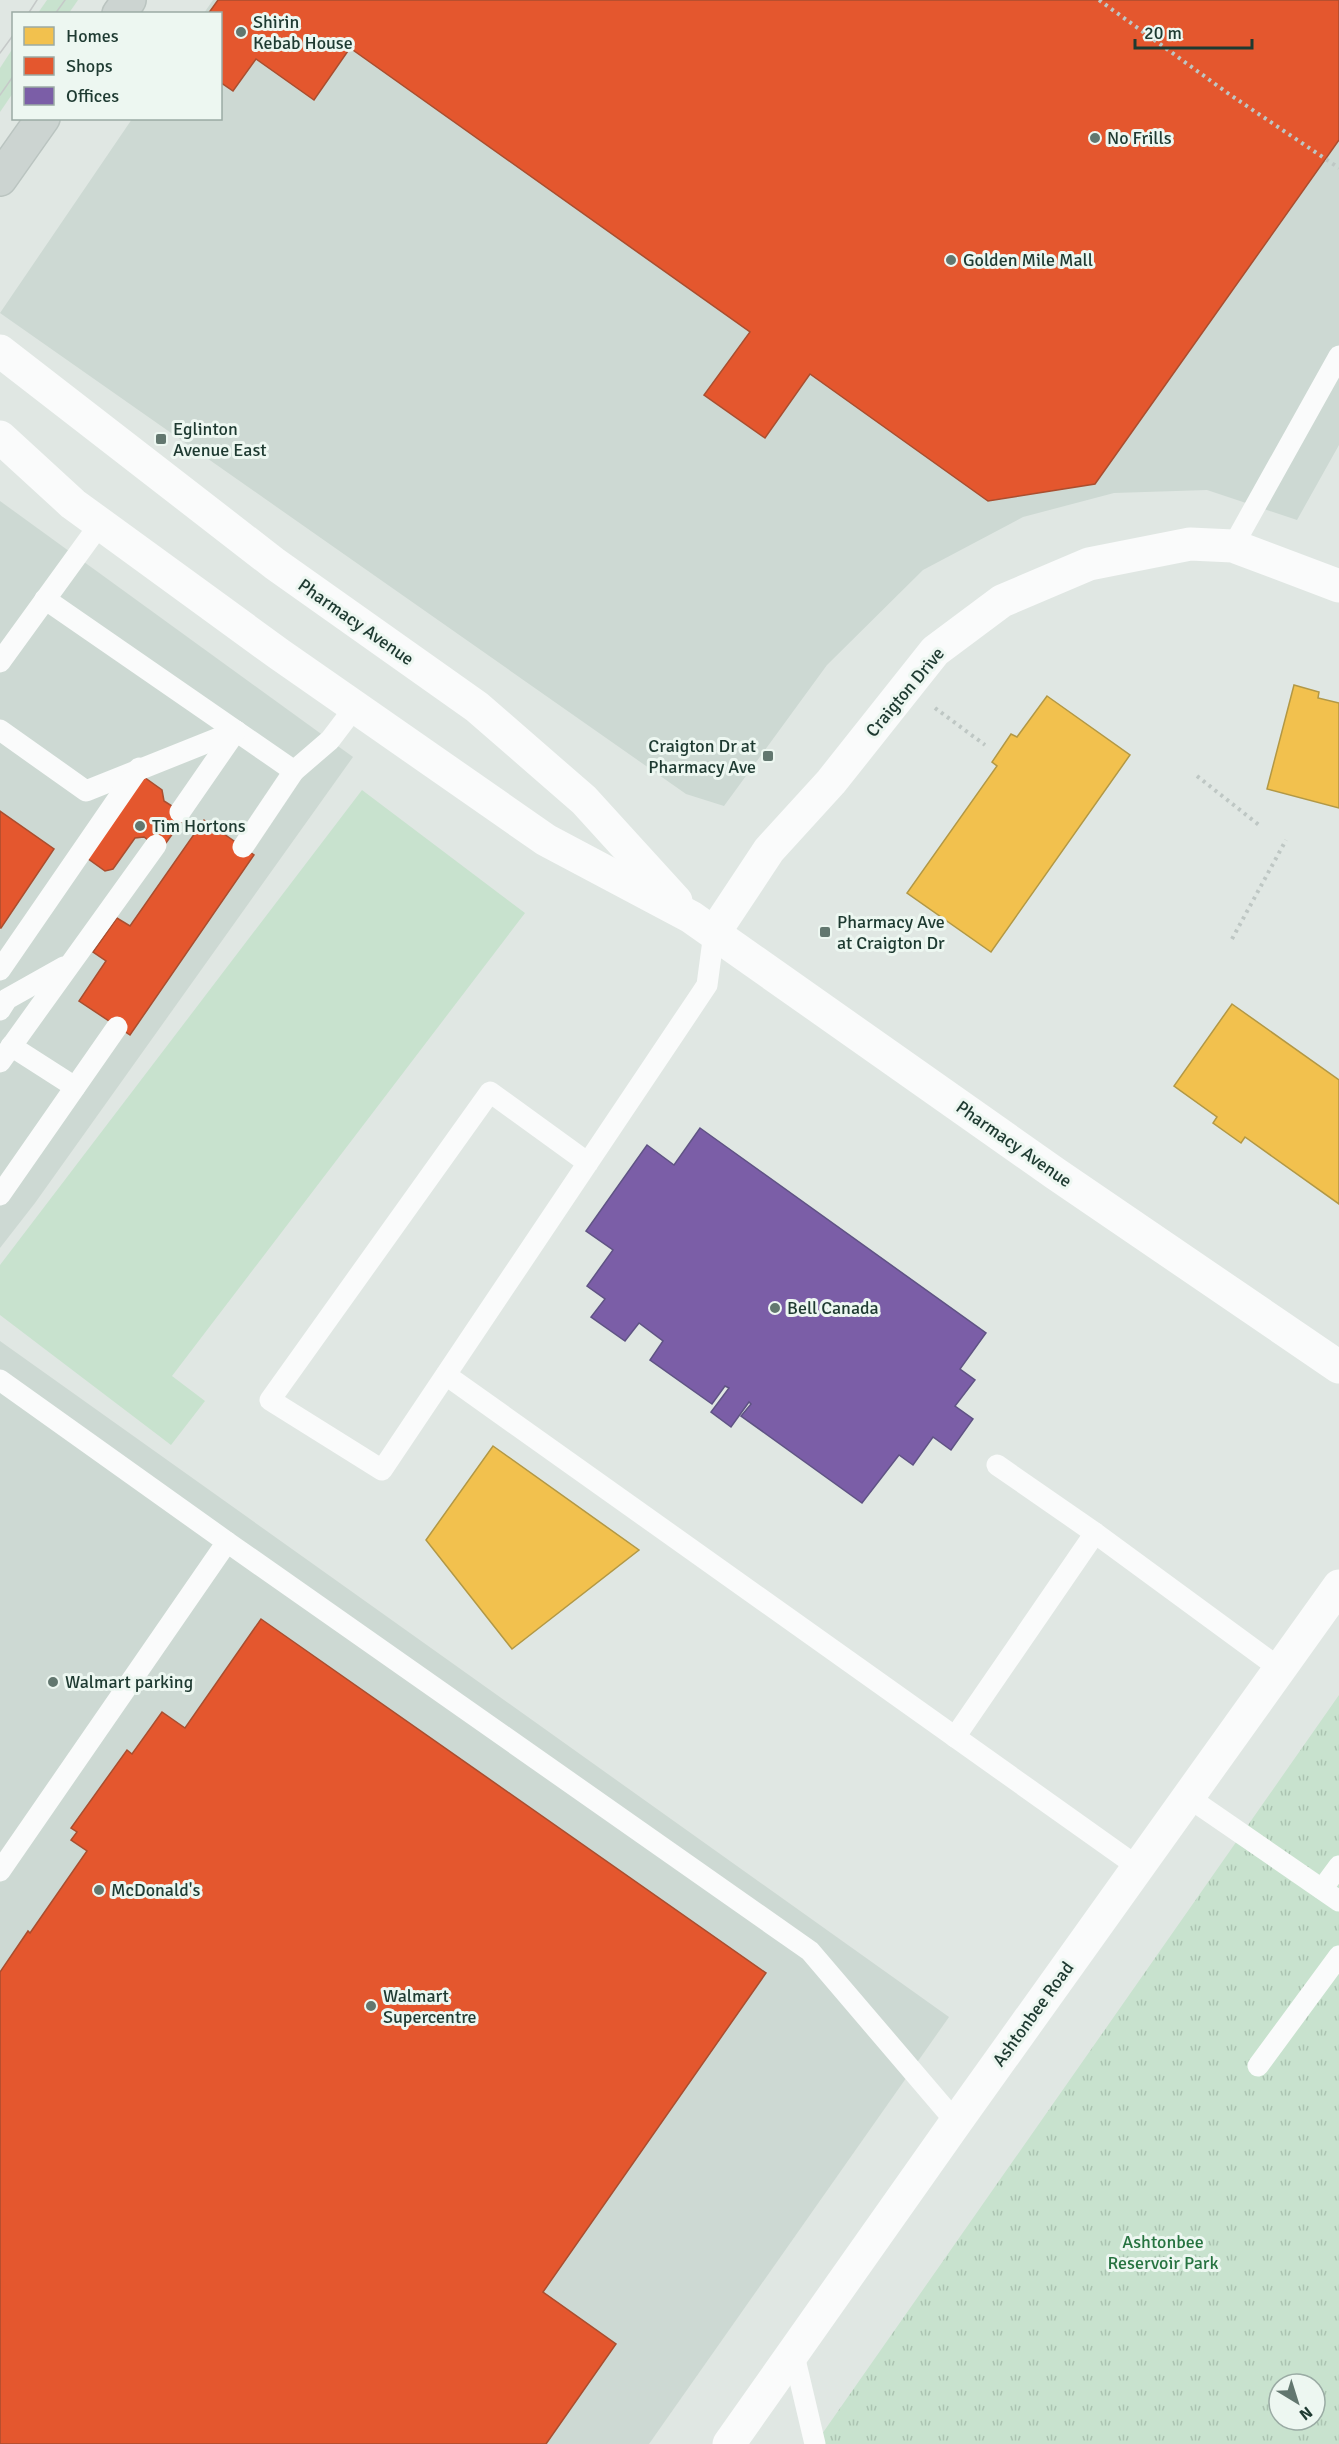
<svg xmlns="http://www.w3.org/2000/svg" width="1339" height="2444" font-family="Signika,sans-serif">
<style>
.built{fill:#cdd9d3}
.grass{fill:#c8e2ce}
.park{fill:url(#park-tufts);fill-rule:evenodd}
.homes{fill:#f2c14e;stroke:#b29845;stroke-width:1.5}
.shops{fill:#e4572e;stroke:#a94e2f;stroke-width:1.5}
.offices{fill:#7b5ea7;stroke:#5f5384;stroke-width:1.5}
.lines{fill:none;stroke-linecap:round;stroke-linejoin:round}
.primary-casing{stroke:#bac4c0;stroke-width:36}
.path{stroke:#bec7c4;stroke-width:4;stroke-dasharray:3 4.5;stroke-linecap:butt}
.service{stroke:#fafbfb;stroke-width:21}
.minor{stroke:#fafbfb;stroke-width:33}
.tertiary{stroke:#fafbfb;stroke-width:33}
.primary{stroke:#ccd4d1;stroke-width:33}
.tram{stroke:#c5c9c8;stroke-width:1.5}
.poi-dot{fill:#62776f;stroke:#edf7f1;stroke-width:2}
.labels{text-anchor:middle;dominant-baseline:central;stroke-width:6;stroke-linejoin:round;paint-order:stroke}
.poi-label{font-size:18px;fill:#1e3a31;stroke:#edf7f1;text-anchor:start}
.street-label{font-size:18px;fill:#1e3a31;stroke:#edf7f1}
.park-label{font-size:18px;fill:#267340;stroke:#edf7f1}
</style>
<defs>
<pattern id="park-tufts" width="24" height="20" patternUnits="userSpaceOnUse" patternTransform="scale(1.5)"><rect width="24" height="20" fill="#c8e2ce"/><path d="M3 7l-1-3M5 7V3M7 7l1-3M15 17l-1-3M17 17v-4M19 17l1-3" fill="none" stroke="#abc3b1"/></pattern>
</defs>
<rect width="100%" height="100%" fill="#e0e7e3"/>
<!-- built -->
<g class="built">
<path d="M213,0H1339V445L1297,520L1207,490L1114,493L1023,517L923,570L827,665L724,806L686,794L0,313L132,119L220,118V14L204,13Z"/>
<path d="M0,501L353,757L35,1203L0,1248Z"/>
<path d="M0,1341L949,2017L649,2444H0Z"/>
</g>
<!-- grass -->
<g class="grass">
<path d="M47,0H78L69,13H38Z"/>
<path d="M13,48V93L0,112V68Z"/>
<path d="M362,790L525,913L172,1376L205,1401L171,1445L0,1315V1265Z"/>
</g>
<!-- park -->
<path class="park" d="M1339,1695V2444H815ZM1279,2384H1315V2420H1279Z"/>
<!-- homes -->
<g class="homes">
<path d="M1294,685L1319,692L1318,698L1339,703V808L1267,789Z"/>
<path d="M1047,696L1130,755L991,952L907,893L997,766L992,762L1011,734L1017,737Z"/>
<path d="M1232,1004L1339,1080V1204L1245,1137L1241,1143L1213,1123L1217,1117L1174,1086Z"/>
<path d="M493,1446L639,1550L512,1649L426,1540Z"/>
</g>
<!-- shops -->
<g class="shops">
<path d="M218,0H1339V140L1095,484L988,501L810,374L765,438L704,395L750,332L350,48L314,100L256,59L233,91L220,82V14H208Z"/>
<path d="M144,777L162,790L164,801L186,815L161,850L144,837L135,838L113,869L105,871L87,858Z"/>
<path d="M0,811L54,849L1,928H0Z"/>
<path d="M204,820L254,855L130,1035L79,1001L106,961L93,952L117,918L130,926Z"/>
<path d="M261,1619L766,1973L543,2292L616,2344L546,2444H0V1972L28,1931L30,1933L87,1851L71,1840L77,1832L71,1828L127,1750L132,1754L162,1712L185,1728Z"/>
</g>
<!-- offices -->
<path class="offices" d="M700,1128L986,1333L960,1369L975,1380L955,1406L973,1419L951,1450L933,1437L913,1465L899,1455L862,1503L741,1416L751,1404L749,1402L731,1427L711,1412L729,1388L725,1386L712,1404L650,1360L663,1341L639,1323L625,1341L591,1317L605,1299L587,1286L613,1250L586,1231L647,1145L674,1165Z"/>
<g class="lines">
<!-- primary casing -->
<g class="primary-casing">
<g id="primary">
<path d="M119,14L129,0"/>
<path d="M0,179L43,118"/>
</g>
</g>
<!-- path -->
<g class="path">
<path d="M1099,0L1229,94L1339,168"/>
<path d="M935,708L985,745"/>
<path d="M1197,776L1259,825"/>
<path d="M1232,939L1286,840"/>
</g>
<!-- service -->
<g class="service">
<path d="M1233,546L1339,356"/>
<path d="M45,599L294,771L330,740L355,707"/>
<path d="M0,662L100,524"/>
<path d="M0,730L86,791L236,731"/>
<path d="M180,812L236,731"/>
<path d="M243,847L294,771"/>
<path d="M0,970L139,768"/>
<path d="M0,1010L7,999L64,967"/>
<path d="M11,1046L75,1087"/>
<path d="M0,1062L156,845"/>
<path d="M588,1163L490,1092L270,1400L382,1470C489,1313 594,1155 699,997L707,985L714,933"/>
<path d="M0,1195L117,1027"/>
<path d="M446,1375L1138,1867"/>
<path d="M0,1380L227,1542L0,1871"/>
<path d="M997,1465L1095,1533L1279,1668"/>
<path d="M227,1542L810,1951L956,2122"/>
<path d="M955,1737L1095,1533"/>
<path d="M1188,1797L1339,1901"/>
<path d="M1322,1889L1339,1866"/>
<path d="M1258,2066L1339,1956"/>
<path d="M793,2351L815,2444"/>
</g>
<!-- minor -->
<path class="minor" d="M714,933L769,850L831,782L935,651L1002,601L1089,564L1190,544L1233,546L1339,586"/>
<!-- tertiary -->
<g class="tertiary">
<path d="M0,351L275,564L477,707L584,800L676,901"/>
<path d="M0,437L73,504L279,654L546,840L691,917L1056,1174L1339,1367"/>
<path d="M729,2444L956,2122L1339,1586"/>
</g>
<!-- primary -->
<use href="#primary" class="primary"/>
<!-- tram -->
<g class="tram">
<path d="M28,14L37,0"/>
<path d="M55,14L65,0"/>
<path d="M0,53L14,34"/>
<path d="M0,95L14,75"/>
</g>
</g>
<!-- markers -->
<g class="poi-dot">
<circle cx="241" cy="32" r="6"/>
<circle cx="1095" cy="138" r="6"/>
<circle cx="951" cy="260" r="6"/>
<rect x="155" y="433" width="12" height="12" rx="3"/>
<rect x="762" y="750" width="12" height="12" rx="3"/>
<circle cx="140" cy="826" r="6"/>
<rect x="819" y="926" width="12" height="12" rx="3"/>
<circle cx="775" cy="1308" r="6"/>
<circle cx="53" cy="1682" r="6"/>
<circle cx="99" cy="1890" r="6"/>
<circle cx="371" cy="2006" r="6"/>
</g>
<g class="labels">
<!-- poi labels -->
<g class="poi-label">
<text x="253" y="22">Shirin<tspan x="253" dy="21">Kebab House</tspan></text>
<text x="1107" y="138">No Frills</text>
<text x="963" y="260">Golden Mile Mall</text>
<text x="173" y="429">Eglinton<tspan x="173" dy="21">Avenue East</tspan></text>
<text x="756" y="746" text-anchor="end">Craigton Dr at<tspan x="756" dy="21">Pharmacy Ave</tspan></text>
<text x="152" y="826">Tim Hortons</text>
<text x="837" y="922">Pharmacy Ave<tspan x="837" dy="21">at Craigton Dr</tspan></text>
<text x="787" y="1308">Bell Canada</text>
<text x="65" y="1682">Walmart parking</text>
<text x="111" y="1890">McDonald's</text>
<text x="383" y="1996">Walmart<tspan x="383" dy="21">Supercentre</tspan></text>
</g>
<!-- street labels -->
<g class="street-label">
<text transform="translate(356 622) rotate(35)">Pharmacy Avenue</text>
<text transform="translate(905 692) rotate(-50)">Craigton Drive</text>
<text transform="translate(1014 1144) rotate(35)">Pharmacy Avenue</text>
<text transform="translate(1033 2014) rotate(-54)">Ashtonbee Road</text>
</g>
<!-- park labels -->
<g class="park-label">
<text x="1163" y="2242">Ashtonbee<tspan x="1163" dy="21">Reservoir Park</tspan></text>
</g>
</g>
<!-- legend -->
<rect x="12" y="12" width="210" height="108" fill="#edf7f1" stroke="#9aaba4" stroke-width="1.5"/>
<rect x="24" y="27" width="30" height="18" fill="#f2c14e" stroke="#9aaba4" stroke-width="1.5"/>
<text x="66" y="42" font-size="18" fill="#1e3a31">Homes</text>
<rect x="24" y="57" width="30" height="18" fill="#e4572e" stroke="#9aaba4" stroke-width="1.5"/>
<text x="66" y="72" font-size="18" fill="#1e3a31">Shops</text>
<rect x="24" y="87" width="30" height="18" fill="#7b5ea7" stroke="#9aaba4" stroke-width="1.5"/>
<text x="66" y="102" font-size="18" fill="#1e3a31">Offices</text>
<!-- north arrow -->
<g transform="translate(1297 2402) rotate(142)"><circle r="28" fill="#edf7f1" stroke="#9aaba4" stroke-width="1.5"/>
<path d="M0-4.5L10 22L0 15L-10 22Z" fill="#62776f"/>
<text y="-9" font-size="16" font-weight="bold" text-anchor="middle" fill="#1e3a31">N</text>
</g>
<!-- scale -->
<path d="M1135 39v9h117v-9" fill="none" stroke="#1e3a31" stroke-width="3"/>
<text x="1144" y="39" font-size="18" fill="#1e3a31" stroke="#edf7f1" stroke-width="4.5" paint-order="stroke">20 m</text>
</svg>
